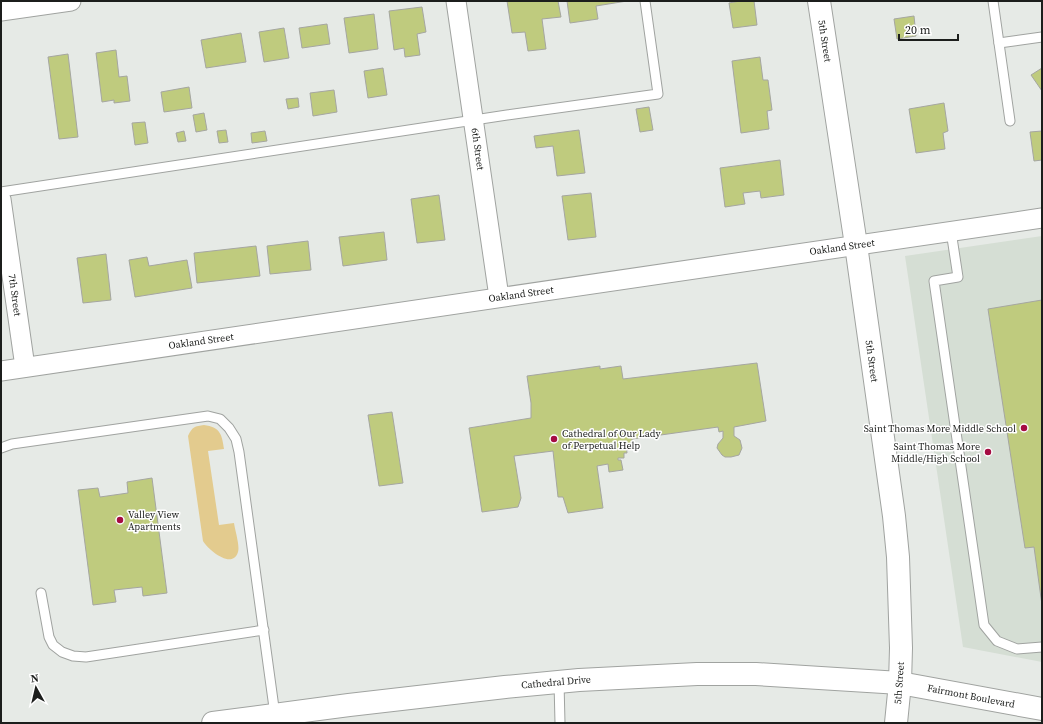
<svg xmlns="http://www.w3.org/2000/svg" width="1043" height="724" font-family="'Source Serif 4',serif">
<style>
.built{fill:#d5ded4}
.green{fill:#e3cb8e}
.building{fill:#bfcb7e;stroke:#a5a6a1}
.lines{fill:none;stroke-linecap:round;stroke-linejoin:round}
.lane-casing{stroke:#a0a3a0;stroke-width:11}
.street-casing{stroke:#a0a3a0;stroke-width:21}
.secondary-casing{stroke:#a0a3a0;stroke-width:24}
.lane{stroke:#fff;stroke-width:9}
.street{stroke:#fff;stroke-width:19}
.secondary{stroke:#fff;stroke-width:22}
.poi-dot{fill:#a50c42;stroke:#fff;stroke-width:1.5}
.labels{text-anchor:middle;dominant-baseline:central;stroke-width:3;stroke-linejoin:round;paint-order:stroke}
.street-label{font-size:10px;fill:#1c1e1c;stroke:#fff}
.poi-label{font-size:10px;fill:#1c1e1c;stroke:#fff;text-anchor:end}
</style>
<rect width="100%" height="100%" fill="#e6eae6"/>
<!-- built -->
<path class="built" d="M1042,236V662L963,647L905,256Z"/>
<!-- green -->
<path class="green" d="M204,425C220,427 222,434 224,449L208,451L219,525L234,523C235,530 240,546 238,552C233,570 208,550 203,541L188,436C192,427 195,426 204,425Z"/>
<!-- building -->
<g class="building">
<path d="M507,1H558L561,17L542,19L546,49L528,51L525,32L512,33Z"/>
<path d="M567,1H627L596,6L598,19L570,23Z"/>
<path d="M740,1H754L757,25L733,28L729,3Z"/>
<path d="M422,7L426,32L417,34L420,55L405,57L404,48L394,50L389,11Z"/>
<path d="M374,14L378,49L349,53L344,18Z"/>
<path d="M914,16L916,36L897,39L894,19Z"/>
<path d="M327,24L330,44L302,48L299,28Z"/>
<path d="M284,28L289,58L264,62L259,32Z"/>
<path d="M241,33L246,62L206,68L201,40Z"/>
<path d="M116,50L119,77L127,76L130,101L114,103V100L102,102L96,53Z"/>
<path d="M68,54L78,137L59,139L48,57Z"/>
<path d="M760,57L763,80H768L772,110L767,111L769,129L741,133L732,61Z"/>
<path d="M383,68L387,95L368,98L364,71Z"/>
<path d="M1042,68V91L1031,75Z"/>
<path d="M189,87L192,108L164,112L161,92Z"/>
<path d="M334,90L337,112L313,116L310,93Z"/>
<path d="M298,98L299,107L288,109L286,99Z"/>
<path d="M944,103L948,131L943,133L945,149L916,153L909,109Z"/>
<path d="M649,107L653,130L640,132L636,109Z"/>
<path d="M204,113L207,130L196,132L193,115Z"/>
<path d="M145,122L148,143L135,145L132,123Z"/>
<path d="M226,130L228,142L219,143L217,131Z"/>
<path d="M579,130L585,173L557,176L553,146L536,148L534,136Z"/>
<path d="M184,131L186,141L178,142L176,133Z"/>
<path d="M265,131L267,141L252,143L251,133Z"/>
<path d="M1042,131V160L1034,161L1030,132Z"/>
<path d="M780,160L784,195L761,198L760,191L743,193L745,204L725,207L720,168Z"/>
<path d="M591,193L596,237L568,240L562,196Z"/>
<path d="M439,195L445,240L417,243L411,199Z"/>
<path d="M384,232L387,260L343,266L339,237Z"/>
<path d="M308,241L311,270L270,274L267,246Z"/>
<path d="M256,246L260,276L197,283L194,253Z"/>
<path d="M106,254L111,300L83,303L77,258Z"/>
<path d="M147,257L149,266L187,260L192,288L135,297L129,260Z"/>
<path d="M1042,300V605L1034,547L1025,548L988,309Z"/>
<path d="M757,363L766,421L734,427V436L740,440L742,448L739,455L731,457H725L722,455L717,448L718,444L723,438V431L719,432L718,427L632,439V443L626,444L627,453H624V458H618V460H621L623,470L609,472L608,464L597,466L603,508L568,513L563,497H558L553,451L514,456L521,498L518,507L482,512L469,428L531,418V403L527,376L600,366V369L621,366L623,379Z"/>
<path d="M392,412L403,483L379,486L368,415Z"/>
<path d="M152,478L167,593L143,596L142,587L114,590L116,602L93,605L78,490L98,488L100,497L128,493L127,482Z"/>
</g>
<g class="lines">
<!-- lane casing -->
<g class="lane-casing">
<g id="lane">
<path d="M993,1L1010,121"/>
<path d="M999,43L1042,37"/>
<path d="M1,192L507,115L658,94L645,1"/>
<path d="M951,231L958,277L934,281L984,625L997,641L1017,649L1042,647"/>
<path d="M1,448L12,444L208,416L220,419L229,428L236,439L239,452L275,715"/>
<path d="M41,593L49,637L53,645L62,652L73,656L86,657L264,630"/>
<path d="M559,682L560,723"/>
</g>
</g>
<!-- street casing -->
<g class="street-casing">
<g id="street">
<path d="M456,1L499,297"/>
<path d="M1,11L71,1"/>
<path d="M1,199L25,367"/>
<path d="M1,371L1042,218"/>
</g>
</g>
<!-- secondary casing -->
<g class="secondary-casing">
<g id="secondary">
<path d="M819,1L856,245L894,516L898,557L901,648L900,683L896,723"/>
<path d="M213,723L349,705L505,687L579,680L697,674H756L900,683L1042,709"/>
</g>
</g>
<!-- lane -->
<use href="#lane" class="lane"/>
<!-- street -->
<use href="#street" class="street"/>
<!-- secondary -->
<use href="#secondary" class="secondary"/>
</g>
<!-- markers -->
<g class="poi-dot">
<circle cx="1024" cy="428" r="4"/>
<circle cx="554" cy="439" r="4"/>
<circle cx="988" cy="452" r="4"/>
<circle cx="120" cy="520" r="4"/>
</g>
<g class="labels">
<!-- street labels -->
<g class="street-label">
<text transform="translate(825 41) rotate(81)">5th Street</text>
<text transform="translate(478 149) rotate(82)">6th Street</text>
<text transform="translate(842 247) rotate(-8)">Oakland Street</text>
<text transform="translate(521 294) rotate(-8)">Oakland Street</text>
<text transform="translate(15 295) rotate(82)">7th Street</text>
<text transform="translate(201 341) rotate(-8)">Oakland Street</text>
<text transform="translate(872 361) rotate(82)">5th Street</text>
<text transform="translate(556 682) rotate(-5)">Cathedral Drive</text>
<text transform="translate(899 683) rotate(-86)">5th Street</text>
<text transform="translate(971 696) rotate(11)">Fairmont Boulevard</text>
</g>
<!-- poi labels -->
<g class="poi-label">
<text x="1016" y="428">Saint Thomas More Middle School</text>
<text x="562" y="433" text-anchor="start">Cathedral of Our Lady<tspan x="562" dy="12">of Perpetual Help</tspan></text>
<text x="980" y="446">Saint Thomas More<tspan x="980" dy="12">Middle/High School</tspan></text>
<text x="128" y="514" text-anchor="start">Valley View<tspan x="128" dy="12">Apartments</tspan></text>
</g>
</g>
<!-- border -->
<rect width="1043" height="724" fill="none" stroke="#1c1e1c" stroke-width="4"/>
<!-- north arrow -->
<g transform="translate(36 688) rotate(352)" stroke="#ffffff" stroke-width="3" paint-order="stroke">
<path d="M0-3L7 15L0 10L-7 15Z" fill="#1c1e1c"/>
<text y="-6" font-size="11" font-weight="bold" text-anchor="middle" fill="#1c1e1c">N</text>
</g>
<!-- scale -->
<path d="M899 34v6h59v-6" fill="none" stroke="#1c1e1c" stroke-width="2"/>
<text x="905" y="34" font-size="12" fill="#1c1e1c" stroke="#ffffff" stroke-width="3" paint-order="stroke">20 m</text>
</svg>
